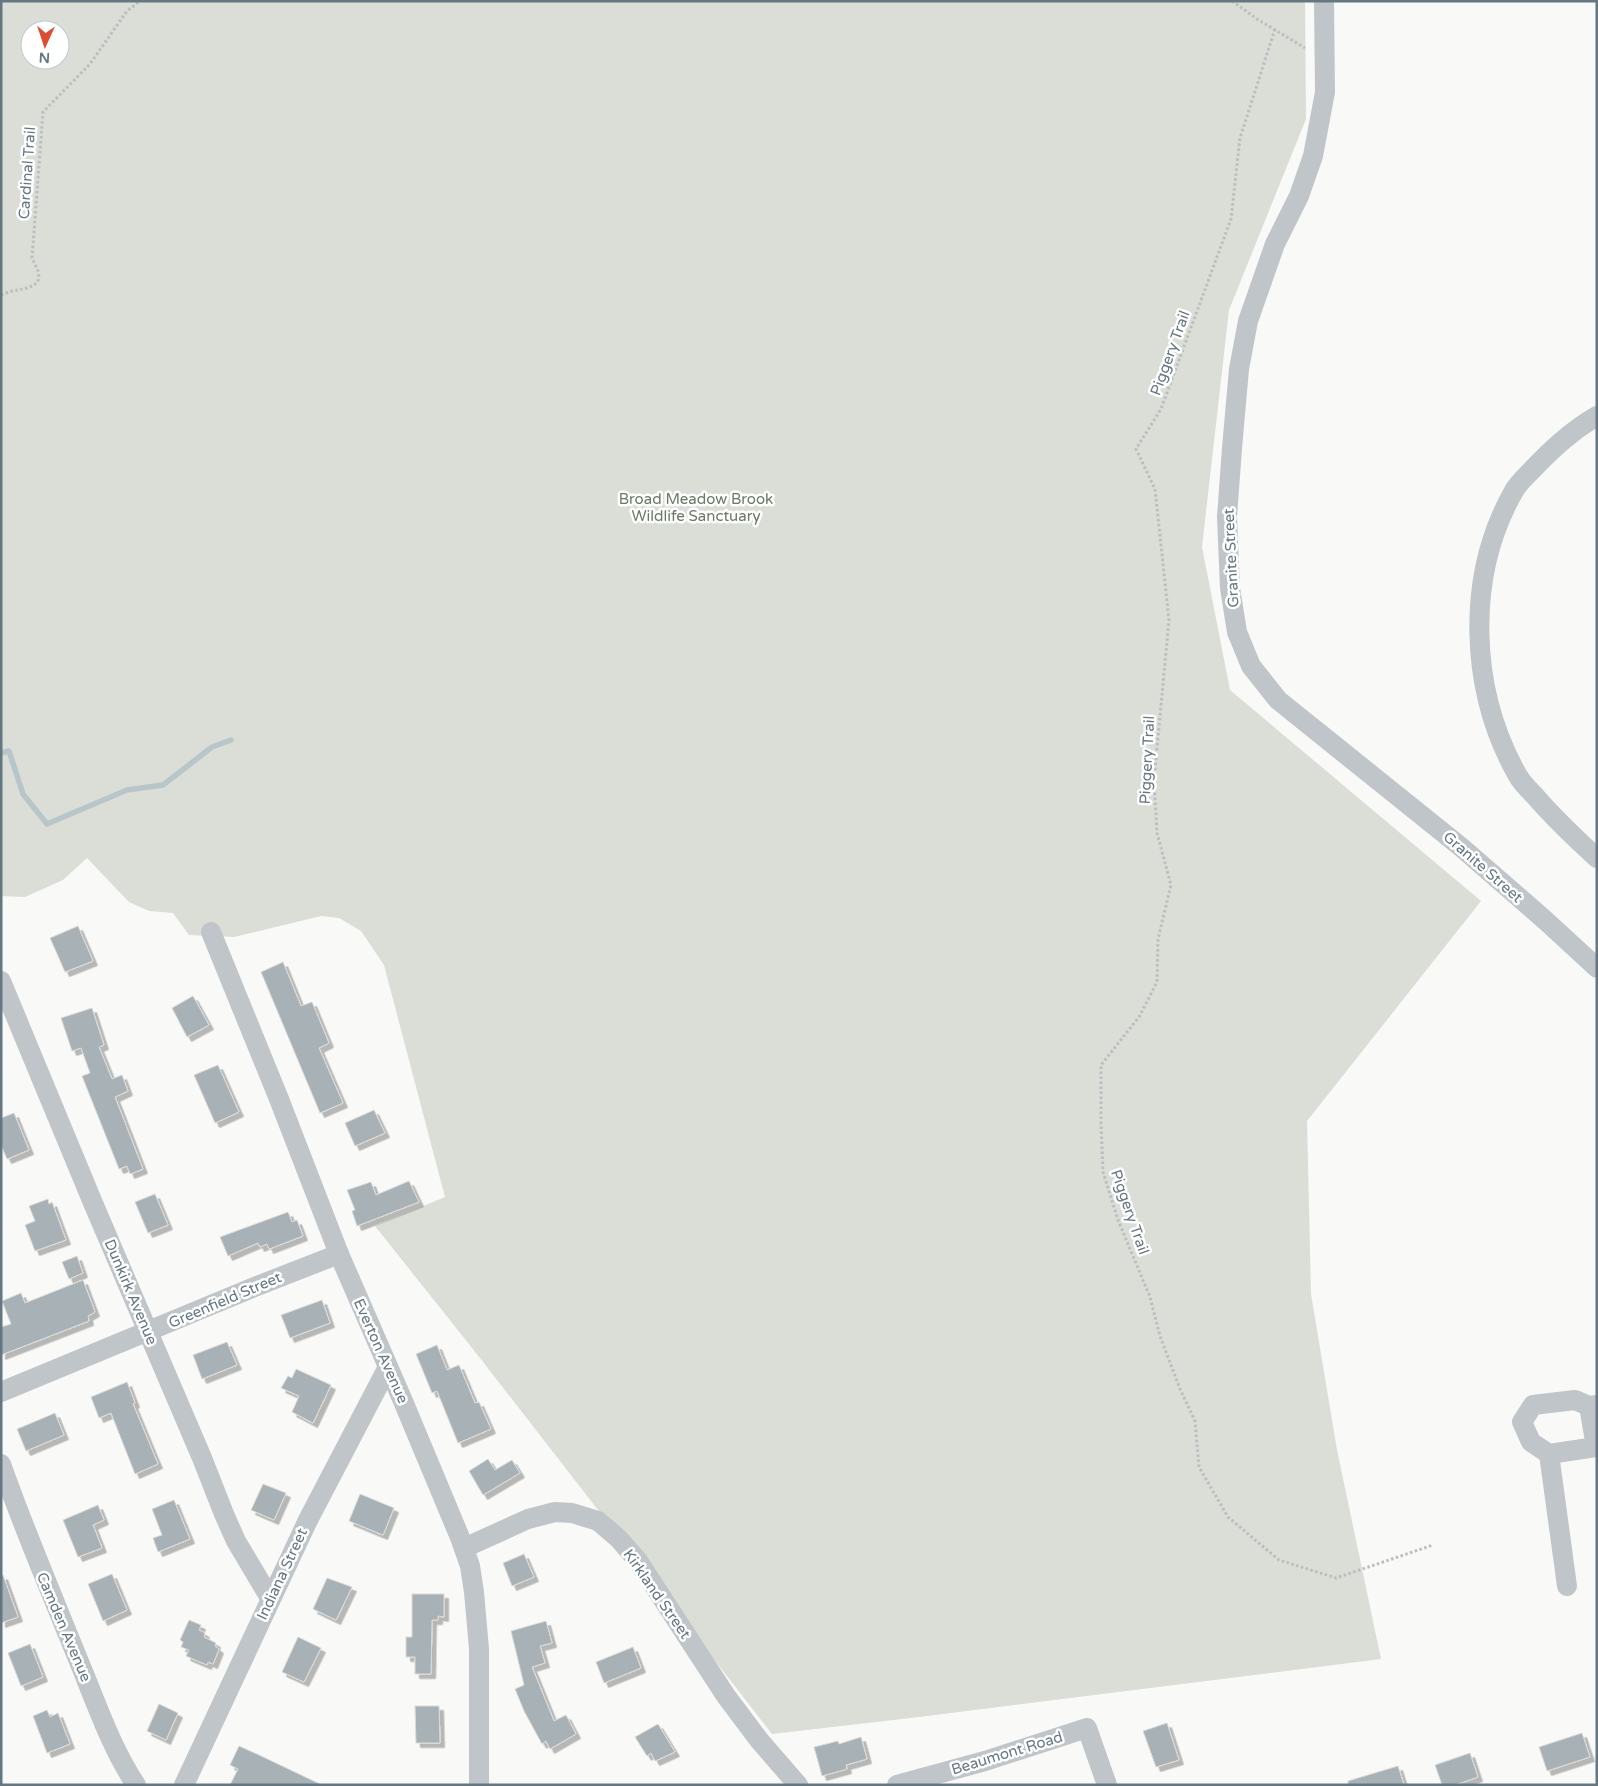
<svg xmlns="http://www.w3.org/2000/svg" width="1598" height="1786" font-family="'Varela Round',sans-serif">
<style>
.green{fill:#daded6;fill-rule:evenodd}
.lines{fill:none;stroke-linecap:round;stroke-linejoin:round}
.stream{stroke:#b8c6c9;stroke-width:5.5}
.building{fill:#a7b1b6;stroke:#dbdbd9;filter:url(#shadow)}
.path{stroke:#bbbec1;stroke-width:3;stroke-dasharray:2.5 2.5;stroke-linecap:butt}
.minor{stroke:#c0c5c9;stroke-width:20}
.labels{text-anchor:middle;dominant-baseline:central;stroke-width:5;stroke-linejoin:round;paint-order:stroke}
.street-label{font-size:15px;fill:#657781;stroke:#fff}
.park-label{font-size:15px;fill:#697964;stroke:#fff}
</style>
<defs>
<filter id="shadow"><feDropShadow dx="4.5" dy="4.5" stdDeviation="0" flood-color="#0004"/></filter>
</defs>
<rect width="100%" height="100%" fill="#f9f9f7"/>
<!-- green -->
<path class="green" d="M1,1H1305L1306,119L1229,310L1202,547L1230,690L1481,901L1307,1121L1311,1294L1337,1450L1381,1659L919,1717L772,1734L480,1358L375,1226L445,1197L384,965L361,931L339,918L321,916L234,937L189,935L173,913L149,911L129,902L87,858L63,880L25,897L1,896ZM30,30H60V60H30Z"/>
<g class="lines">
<!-- stream -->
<path class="stream" d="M1,753L9,751L23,794L47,824L127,790L163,785L212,747L231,740"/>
</g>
<!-- building -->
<g class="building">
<path d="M78,926L93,961L65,972L50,938Z"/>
<path d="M283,962L301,1006L312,1002L329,1043L319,1048L343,1103L320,1113L261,972Z"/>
<path d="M193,996L209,1025L187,1037L172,1008Z"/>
<path d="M92,1008L104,1045L99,1047L112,1079L122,1075L128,1091L115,1097L143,1169L130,1174L127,1166L119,1169L82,1076L90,1073L81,1048L72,1051L61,1018Z"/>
<path d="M218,1065L239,1112L215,1123L194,1075Z"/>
<path d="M374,1110L385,1133L355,1146L345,1123Z"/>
<path d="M14,1113L29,1150L7,1159L1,1145V1118Z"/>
<path d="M409,1181L419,1202L357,1226L352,1211L355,1210L347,1190L371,1182L376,1195Z"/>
<path d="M155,1194L168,1225L148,1233L135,1202Z"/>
<path d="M48,1199L49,1204L52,1202L66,1240L35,1251L25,1225L35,1221L29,1206Z"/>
<path d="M288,1212L292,1222L297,1220L303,1236L269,1249L267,1244L260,1247L258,1243L228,1256L220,1237Z"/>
<path d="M77,1256L83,1273L69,1279L62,1262Z"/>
<path d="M83,1280L95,1312L88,1316L89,1321L1,1355V1327L11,1324L2,1301L21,1293L25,1303Z"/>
<path d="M322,1300L330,1323L290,1338L281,1315Z"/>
<path d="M227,1342L237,1365L202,1379L193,1355Z"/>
<path d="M437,1345L447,1370L459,1365L475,1403L479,1402L491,1429L458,1443L437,1391L432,1393L416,1354Z"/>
<path d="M296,1369L331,1385L313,1423L292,1412L299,1396L281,1388L288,1376L292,1378Z"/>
<path d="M127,1382L135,1403L133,1404L158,1464L135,1474L111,1413L99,1418L91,1397Z"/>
<path d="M55,1413L64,1435L26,1451L17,1429Z"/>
<path d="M488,1459L495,1470L512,1460L520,1473L483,1495L469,1471Z"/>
<path d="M263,1484L286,1493L274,1520L251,1510Z"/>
<path d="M360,1494L394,1508L383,1535L349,1521Z"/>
<path d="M174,1500L190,1539L158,1552L153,1538L162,1535L152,1509Z"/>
<path d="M98,1505L104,1520L93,1525L102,1548L78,1557L63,1520Z"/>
<path d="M524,1554L534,1577L512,1586L503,1563Z"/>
<path d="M112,1574L127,1610L103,1621L88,1584Z"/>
<path d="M3,1575L18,1617L1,1623V1576Z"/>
<path d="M327,1578L352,1587L336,1620L313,1609Z"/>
<path d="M412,1594H444V1617L438,1616V1620H432L431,1674H415V1657H406V1637H412Z"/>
<path d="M189,1620L201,1625L199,1630L205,1633L204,1637L216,1643L215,1646L219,1649L213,1664L208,1662L207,1665L186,1656L189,1650L181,1647L183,1642L180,1640Z"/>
<path d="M546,1621L552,1643L540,1646L545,1663L532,1667L554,1721L566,1715L576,1734L550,1749L546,1741L542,1744L524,1711L515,1689L524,1685L511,1631Z"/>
<path d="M298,1637L321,1648L304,1682L282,1672Z"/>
<path d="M30,1644L43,1677L21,1686L8,1653Z"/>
<path d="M633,1647L641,1668L604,1683L596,1662Z"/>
<path d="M159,1704L178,1713L166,1740L147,1731Z"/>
<path d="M415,1706H439L440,1743H416Z"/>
<path d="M47,1710L50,1717L58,1713L70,1744L47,1753L33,1716Z"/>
<path d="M1167,1723L1179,1760L1156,1767L1143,1731Z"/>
<path d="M658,1724L675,1752L655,1761L651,1753L647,1756L635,1737Z"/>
<path d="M1582,1733L1590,1757L1547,1771L1539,1747Z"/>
<path d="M861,1737L867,1759L846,1765L847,1769L822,1776L814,1747L838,1741L839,1744Z"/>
<path d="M239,1746L259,1755L322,1785H230L238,1769L230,1765Z"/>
<path d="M1470,1753L1478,1777L1455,1785H1442L1435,1765Z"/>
<path d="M1398,1766L1404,1785H1348V1781Z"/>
</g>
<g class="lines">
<!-- path -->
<g class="path">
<path d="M1232,1L1257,19L1305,48"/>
<path d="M1275,29L1240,138L1231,219L1161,409L1136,449L1155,489L1169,620L1154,780L1157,833L1171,885L1158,939L1157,982L1139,1017L1101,1065V1123L1103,1172L1118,1220L1150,1297L1160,1336L1180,1389L1195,1421L1199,1467L1228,1517L1279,1560L1336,1578L1433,1545"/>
<path d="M1,295C15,288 25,292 38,282L39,273L32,258L43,112L90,64L127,11L140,1"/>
</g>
<!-- minor -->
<g class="minor">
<path d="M1324,1L1325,92L1313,156L1299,196L1275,244L1248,321L1239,369L1232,448L1227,517L1230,588L1237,632L1251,666L1278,700L1461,847L1546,921L1597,968"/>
<path d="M1597,416C1571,431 1551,450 1530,472C1525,477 1519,483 1515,489C1465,575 1469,690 1518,776C1522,783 1529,790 1535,796C1554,818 1575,838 1597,858"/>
<path d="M211,932L279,1099L339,1254L403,1401L461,1540L470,1566L474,1592L479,1649V1785"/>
<path d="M1,981L93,1203L202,1458L224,1514L236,1541L270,1598"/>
<path d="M1,1392L257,1286L339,1254"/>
<path d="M1589,1406L1596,1447L1549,1454L1531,1442L1522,1422L1533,1405L1575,1400L1589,1406L1597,1405"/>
<path d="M1549,1454L1567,1586"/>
<path d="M1,1464C25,1532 53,1597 80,1664C97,1705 111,1747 136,1785"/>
<path d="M464,1548L528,1519L555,1512L572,1513L598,1521L619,1539L638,1561L726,1696L759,1740L798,1785"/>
<path d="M184,1785L308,1520L388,1367"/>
<path d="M897,1785L985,1761L1087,1728L1107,1785"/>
</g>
</g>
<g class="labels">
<!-- street labels -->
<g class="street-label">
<text transform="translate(27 173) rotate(-86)">Cardinal Trail</text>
<text transform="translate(1170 353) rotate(-70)">Piggery Trail</text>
<text transform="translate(1231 558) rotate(-93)">Granite Street</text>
<text transform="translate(1147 760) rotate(-87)">Piggery Trail</text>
<text transform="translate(1483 867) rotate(41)">Granite Street</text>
<text transform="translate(1130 1212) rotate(71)">Piggery Trail</text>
<text transform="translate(131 1292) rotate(67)">Dunkirk Avenue</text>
<text transform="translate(225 1300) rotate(-23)">Greenfield Street</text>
<text transform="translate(381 1351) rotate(66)">Everton Avenue</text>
<text transform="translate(282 1574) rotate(-65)">Indiana Street</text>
<text transform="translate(657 1594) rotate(55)">Kirkland Street</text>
<text transform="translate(64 1627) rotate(67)">Camden Avenue</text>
<text transform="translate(1007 1753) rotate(-17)">Beaumont Road</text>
</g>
<!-- park labels -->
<g class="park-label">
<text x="696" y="499">Broad Meadow Brook<tspan x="696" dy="17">Wildlife Sanctuary</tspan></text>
</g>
</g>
<!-- border -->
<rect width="1598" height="1786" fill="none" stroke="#657781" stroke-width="5"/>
<!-- north arrow -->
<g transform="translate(45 45) rotate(183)"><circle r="24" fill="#ffffff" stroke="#c1c9cd"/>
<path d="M0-4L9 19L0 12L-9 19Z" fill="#dd4d33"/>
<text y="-8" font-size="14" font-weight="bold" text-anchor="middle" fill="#657781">N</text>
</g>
</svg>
